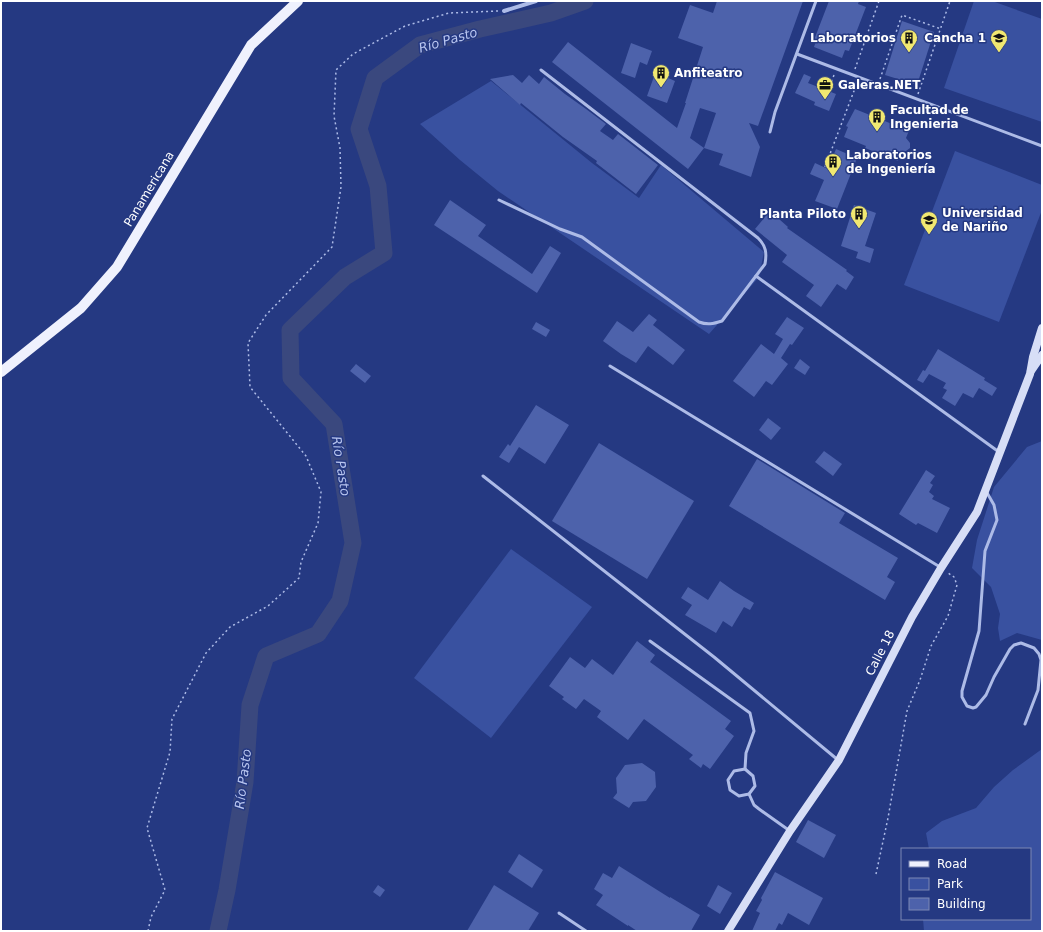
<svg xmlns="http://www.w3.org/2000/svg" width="1043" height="932" font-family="'DejaVu Sans',sans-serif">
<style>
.green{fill:#3951a0}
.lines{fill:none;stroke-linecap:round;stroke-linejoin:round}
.river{stroke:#3a487e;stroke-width:17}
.building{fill:#4d62ab;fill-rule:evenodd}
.path{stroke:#adbbe7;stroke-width:1.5;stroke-dasharray:2 3;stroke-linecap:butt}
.service{stroke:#adbbe7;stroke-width:3}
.minor{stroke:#adbbe7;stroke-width:4}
.secondary{stroke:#d7def6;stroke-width:8}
.primary{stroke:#eff1fd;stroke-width:10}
.labels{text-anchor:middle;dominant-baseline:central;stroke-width:3;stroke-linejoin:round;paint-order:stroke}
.poi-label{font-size:12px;font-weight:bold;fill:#fff;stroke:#253982;text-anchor:start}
.street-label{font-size:12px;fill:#fff;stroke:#253982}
.water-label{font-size:13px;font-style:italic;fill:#b8c5ef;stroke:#253982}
</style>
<rect width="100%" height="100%" fill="#253982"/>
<!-- green -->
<g class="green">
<path d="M974,1H992L1042,19V122L944,88Z"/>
<path d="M491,81L592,163L639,198L661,165L764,252L759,277L709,334L498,191L460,160L420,124Z"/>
<path d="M955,151L1042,185V210L999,322L904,285Z"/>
<path d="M1042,441V640L1017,633L1000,641L998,628L1000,614L991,587L972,568L977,540L994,487L1027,447Z"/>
<path d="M511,549L592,607L491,738L414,678Z"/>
<path d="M1042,749V931H924L923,919H1030V849H929L926,833L942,821L976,808L994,787L1013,770Z"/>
</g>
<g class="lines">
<!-- river -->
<path class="river" d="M218,931L227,890L245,782L250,705L266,656L318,634L340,601L353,543L334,424L291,378L290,330L345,277L384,253L378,186L359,129L375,78L420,45L480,29L551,13L585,1"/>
</g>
<!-- building -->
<g class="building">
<path d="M717,1H803L758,126L749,123L760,147L751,177L719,165L723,154L704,148L688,169L552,62L568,42L677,128L686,103H685L703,47L678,38L690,5L713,13ZM700,108L716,113L704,148L690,138Z"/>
<path d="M829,1H859L858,4L866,7L849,51L845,50L842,58L814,47L816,41L814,40Z"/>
<path d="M902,21L934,32L917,85L885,75Z"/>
<path d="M631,43L652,51L647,65L640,62L635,78L621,73Z"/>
<path d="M657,68L670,72L668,78L675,81L667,103L647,96Z"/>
<path d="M804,74L811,77L808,83L836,94L829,111L814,105L815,102L795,93Z"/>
<path d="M513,75L522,83L529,75L539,84L544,77L565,94L586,109L606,124L600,131L613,140L618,134L658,165L636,194L596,163L597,161L563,137L521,103L520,105L490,79Z"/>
<path d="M855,109L897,126L898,123L910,128L906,138L910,143V148L906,151L901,152L898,161L865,148L866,146L844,137L848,127L846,126Z"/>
<path d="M836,149L857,158L837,209L815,201L824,180L810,174L815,163L828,169Z"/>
<path d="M450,200L486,225L478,236L532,274L550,246L561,253L537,293L434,225Z"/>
<path d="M854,205L876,213L865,246L874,249L870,263L856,258L858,252L841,246Z"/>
<path d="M770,211L788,227L787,228L847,270L846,271L854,277L846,290L837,284L821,307L806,296L814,285L782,262L787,255L755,229Z"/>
<path d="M649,314L657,320L653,325L685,350L673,365L648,346L636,363L621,354L603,341L617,321L633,332Z"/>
<path d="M787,317L804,328L792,345L790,344L781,358L788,364L772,385L766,381L754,397L733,381L761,344L774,354L783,339L775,334Z"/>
<path d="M536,322L550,330L546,337L532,329Z"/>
<path d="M938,349L985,378L984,380L997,388L992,396L979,388L973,398L963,393L955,406L942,398L947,390L943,388L946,383L929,374L923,383L917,380L923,370L925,371Z"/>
<path d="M800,359L810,367L805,375L794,368Z"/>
<path d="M356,364L371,376L365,383L350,371Z"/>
<path d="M536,405L569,425L545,464L519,447L509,463L499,457L508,444L510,446Z"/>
<path d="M768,418L781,428L771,440L759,430Z"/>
<path d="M599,443L694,501L647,579L552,521Z"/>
<path d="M824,451L842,464L833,476L815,462Z"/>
<path d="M757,459L845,513L839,523L898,558L887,577L895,582L885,600L729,506Z"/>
<path d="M926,470L935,476L930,483L933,485L929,492L934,496L932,499L950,508L937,533L918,523L916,525L899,514Z"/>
<path d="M720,581L734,591L754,603L750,610L744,607L732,627L723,621L716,633L685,615L692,605L681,598L688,587L708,600Z"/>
<path d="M637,641L655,655L650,662L731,721L725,729L734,736L710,769L703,764L701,768L689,759L693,755L644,719L628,740L597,717L601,711L584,699L576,709L562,699L564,697L549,686L570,657L585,668L592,659L613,675Z"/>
<path d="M642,763L655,772L656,787L646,801L633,802L629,808L613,798L617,793L616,778L625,765Z"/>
<path d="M808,820L836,835L824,858L796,842Z"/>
<path d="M519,854L543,870L532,888L508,872Z"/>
<path d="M619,866L670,898V897L700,915L691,931H637L628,925V926L596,905L603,895L594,889L603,873L612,878Z"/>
<path d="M775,872L823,898L809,925L788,913L782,925L779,923L775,931H752L760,913L756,911L762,900L761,898Z"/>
<path d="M378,885L385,890L380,897L373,892Z"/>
<path d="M494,885L539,913L528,931H467Z"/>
<path d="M718,885L732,893L720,914L707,906Z"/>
</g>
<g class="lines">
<!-- path -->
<g class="path">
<path d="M855,69L879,1"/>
<path d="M880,79L902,15L941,29"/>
<path d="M828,91L834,75"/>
<path d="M918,94L950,1"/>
<path d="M825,167L857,83"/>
<path d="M876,874L888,818L907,711L920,680L931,646L948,616L957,585L954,577L948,573"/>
<path d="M148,931L151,917L165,890L147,828L170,752L172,719L206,653L230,627L268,606L299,578L301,562L318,523L321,492L306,456L250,387L248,343L266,315L332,247L341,187L340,148L334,116L336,70L353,54L405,26L449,13L498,11"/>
</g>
<!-- service -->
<g class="service">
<path d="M797,54L1042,146"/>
<path d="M770,132L775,112L816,1"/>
<path d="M499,200L560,229L582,237L699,322C707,325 713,324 722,321L765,264C767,253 766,246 758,238L541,70"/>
<path d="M756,276L999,452"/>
<path d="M610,366L940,567"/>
<path d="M483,476L714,657L838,760"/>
<path d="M986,491L994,505L997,520L985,551L979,631L962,691V697L967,706L973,708L976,707L986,695L994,677L1010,649L1014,645L1021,643L1034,648L1039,654L1041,660L1038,690L1025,724"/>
<path d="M650,641L750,713L754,731L746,753L745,769"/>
<path d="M745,769L753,776L755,786L749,794L739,796L730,790L728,780L734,771Z"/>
<path d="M749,794L754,805L759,809L790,831"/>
<path d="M559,913L586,931"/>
</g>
<!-- minor -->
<path class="minor" d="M504,11L536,1"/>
<!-- secondary -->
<g class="secondary">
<path d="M1031,371L1042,355"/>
<path d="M728,931L790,831L839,760L912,617L941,568L977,512L1030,374L1033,357L1042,328"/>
</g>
<!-- primary -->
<path class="primary" d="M1,372L81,308L117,267L251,45L298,1"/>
</g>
<!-- icons -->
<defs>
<g id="building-pin" transform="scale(0.9)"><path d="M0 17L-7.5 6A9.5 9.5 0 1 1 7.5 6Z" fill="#f1e871" stroke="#253982"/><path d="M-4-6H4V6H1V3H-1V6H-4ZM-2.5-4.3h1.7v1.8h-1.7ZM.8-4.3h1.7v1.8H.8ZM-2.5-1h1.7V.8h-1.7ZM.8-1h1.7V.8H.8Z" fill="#111"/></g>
<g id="university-pin" transform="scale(0.9)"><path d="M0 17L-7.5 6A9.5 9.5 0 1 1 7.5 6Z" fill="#f1e871" stroke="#253982"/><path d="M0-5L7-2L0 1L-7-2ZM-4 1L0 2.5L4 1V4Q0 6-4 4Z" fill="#111"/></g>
<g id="office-pin" transform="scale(0.9)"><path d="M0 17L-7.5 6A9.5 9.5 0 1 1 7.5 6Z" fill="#f1e871" stroke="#253982"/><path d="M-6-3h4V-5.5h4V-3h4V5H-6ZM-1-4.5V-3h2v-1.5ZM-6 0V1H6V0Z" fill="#111"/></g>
</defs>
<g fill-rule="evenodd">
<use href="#building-pin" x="909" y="38"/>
<use href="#university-pin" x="999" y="38"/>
<use href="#building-pin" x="661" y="73"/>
<use href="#office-pin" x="825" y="85"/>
<use href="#building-pin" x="877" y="117"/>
<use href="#building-pin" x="833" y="162"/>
<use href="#building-pin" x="859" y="214"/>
<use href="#university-pin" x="929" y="220"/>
</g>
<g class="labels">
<!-- poi labels -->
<g class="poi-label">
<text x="896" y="38" text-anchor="end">Laboratorios</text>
<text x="986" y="38" text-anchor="end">Cancha 1</text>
<text x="674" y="73">Anfiteatro</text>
<text x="838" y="85">Galeras.NET</text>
<text x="890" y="110">Facultad de<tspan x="890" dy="14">Ingenieria</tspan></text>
<text x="846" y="155">Laboratorios<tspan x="846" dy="14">de Ingeniería</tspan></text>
<text x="942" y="213">Universidad<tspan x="942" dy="14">de Nariño</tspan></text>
<text x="846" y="214" text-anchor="end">Planta Piloto</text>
</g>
<!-- street labels -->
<g class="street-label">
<text transform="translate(149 189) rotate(-59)">Panamericana</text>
<text transform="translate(880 653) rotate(-63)">Calle 18</text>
</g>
<!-- water labels -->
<g class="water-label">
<text transform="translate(448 40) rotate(-16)">Río Pasto</text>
<text transform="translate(341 466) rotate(81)">Río Pasto</text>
<text transform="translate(243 779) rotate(-83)">Río Pasto</text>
</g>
</g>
<!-- border -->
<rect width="1043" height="932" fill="none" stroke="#ffffff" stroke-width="4"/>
<!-- legend -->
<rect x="901" y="848" width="130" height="72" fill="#253982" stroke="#7c88b4"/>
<rect x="909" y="861" width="20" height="6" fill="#eff1fd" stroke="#7c88b4"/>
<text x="937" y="868" font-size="12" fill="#ffffff">Road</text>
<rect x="909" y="878" width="20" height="12" fill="#3951a0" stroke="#7c88b4"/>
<text x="937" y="888" font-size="12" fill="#ffffff">Park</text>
<rect x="909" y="898" width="20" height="12" fill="#4d62ab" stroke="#7c88b4"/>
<text x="937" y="908" font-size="12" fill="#ffffff">Building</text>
</svg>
